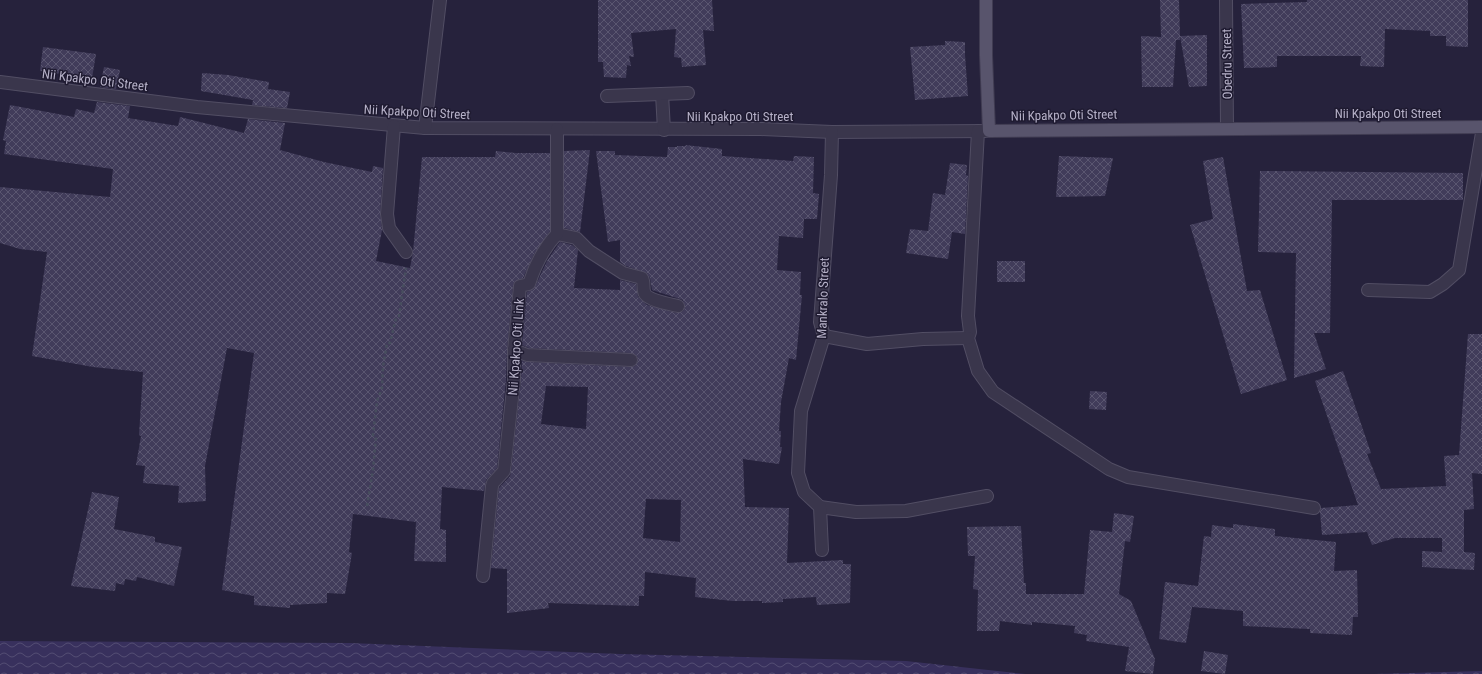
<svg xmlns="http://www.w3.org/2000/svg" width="1482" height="674" font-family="'Roboto Condensed',sans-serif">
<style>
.water{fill:url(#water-waves)}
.building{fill:url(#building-cross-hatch);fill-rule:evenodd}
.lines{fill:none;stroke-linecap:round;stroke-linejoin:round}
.minor-casing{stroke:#524e64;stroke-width:14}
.major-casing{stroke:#403c52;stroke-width:14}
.path{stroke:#474e5e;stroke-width:2.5;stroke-dasharray:3 3;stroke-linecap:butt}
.minor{stroke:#3a364c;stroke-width:12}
.major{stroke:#58546c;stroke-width:12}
.labels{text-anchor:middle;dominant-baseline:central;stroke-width:3;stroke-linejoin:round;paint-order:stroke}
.street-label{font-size:13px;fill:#b6b1c8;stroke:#1f1b31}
</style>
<defs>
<pattern id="water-waves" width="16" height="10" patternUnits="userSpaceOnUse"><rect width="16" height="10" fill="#38305d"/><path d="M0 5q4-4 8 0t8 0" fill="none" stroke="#534c73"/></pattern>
<pattern id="building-cross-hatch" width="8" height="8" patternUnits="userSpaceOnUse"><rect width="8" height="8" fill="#413c5a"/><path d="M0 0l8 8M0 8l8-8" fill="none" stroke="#5a5670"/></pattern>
</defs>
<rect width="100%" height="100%" fill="#26223c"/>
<!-- water -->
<g class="water">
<path d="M0,641L350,643L620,654L906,661L1025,674H0Z"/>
<path d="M1482,671V674H1374Z"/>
</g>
<!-- building -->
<g class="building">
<path d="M598,0H712L714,31L703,30L706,65L682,67L681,58L674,57L676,29L631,33L634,57L629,56L631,66L627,65L626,78L604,77L603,62H598Z"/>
<path d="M1160,0H1179L1180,36L1207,35V86L1189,87L1180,36V40H1176L1173,87H1142L1141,36L1161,37Z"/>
<path d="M1307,0H1468V47L1446,46V36H1430V31L1385,29L1384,67L1360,66L1361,56H1277V67L1244,68L1241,4L1307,2Z"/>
<path d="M945,41L965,42V55L968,96L915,100L910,47L945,45Z"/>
<path d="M43,47L96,54L92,78L40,71Z"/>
<path d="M104,67L120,70L116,89L100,87Z"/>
<path d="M202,73L228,75L269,82L268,89L290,92L287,108L252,105L253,100L201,91Z"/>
<path d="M97,102L130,106L128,118L178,126L180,117L244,133L248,119L285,123L280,150L324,162L372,172L373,166L383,168L380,213L382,230L376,261L410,268L413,252L422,157H495L496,151L516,153H550V231L534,254L523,278L515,281L513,285L507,349L506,380L497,468L486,480L484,491L442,487L440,529L446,530V562L414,561L416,522L353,514L349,552L352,553L345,594L327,593V603L290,605V608L254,605V596L222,590L254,353L227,348L205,466L206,501L178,503L179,486L143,483L145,466L136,465L141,436L139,435L143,372L93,367L32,356L47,252L20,249L0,243V187L110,197L113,169L4,154L6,141L3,140L10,105L74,117L76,109L94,113Z"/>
<path d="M685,145L722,149V156L793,161L794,156L814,157L813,193L819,194L817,219H804L803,238L779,236L777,270L801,272L800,295H802L796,360L789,358L781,402L779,431H781L780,447H782L779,464L743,459L745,507L789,508L787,563L843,560V564H851L850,603L817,605L816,597L783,599V602L762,603V601H733L695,597L696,578L645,572L644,596H639V606L548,603L549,608L507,613V569L491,568L499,488L510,476L511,472L521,381L522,361L527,362L631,367L635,366L638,361L637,356L631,353L529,348L522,345L527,292L534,289L547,261L560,242L572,245L578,250L574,288L620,290V280L636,284L638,297L647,305L676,313L683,311L685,307L683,300L652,290L650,278L647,273L626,266L620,262V240L608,242L596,151H615V155L667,157L668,147H677V146H686ZM546,386L588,387L586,429L541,424ZM646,499L681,500L680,542L643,538Z"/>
<path d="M590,150L580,232L564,228V151Z"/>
<path d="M1059,156L1113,158L1105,196L1056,197Z"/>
<path d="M1223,157L1247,291L1260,290L1287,380L1241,394L1190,225L1213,219L1203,161Z"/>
<path d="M950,163L967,165L966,175L968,176L965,234L952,232L948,259L906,253L910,229L928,231L933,193L945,195Z"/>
<path d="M1260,171L1463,173V200H1332L1330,333H1314L1326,369L1294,378L1296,253L1258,252Z"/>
<rect x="997" y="261" width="28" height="21"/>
<path d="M1468,334H1482V474L1472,473L1474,509L1464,510V552L1475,553L1474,570L1422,567V551L1442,552V538H1395L1372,545L1367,532L1322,535L1320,512L1321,508L1358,505L1315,381L1343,371L1371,453L1367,454L1381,489L1446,486L1444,456L1459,455Z"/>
<path d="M1090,391L1107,392L1106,410L1089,409Z"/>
<path d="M92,492L119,497L114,529L155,537V542L182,547L174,586L137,577L136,581L125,579L124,585L116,583L115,591L71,586Z"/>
<path d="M1114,513L1134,516L1130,542L1125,541L1119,594L1131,601L1155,659L1153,674L1125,671L1129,647L1086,641L1087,635L1074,633L1075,626L1032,622V625L1000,621L999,631H977L978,590L973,589L975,556H968L967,527L1021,526L1024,583H1026V594H1084L1090,530L1112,532Z"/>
<path d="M1233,524L1275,529V536L1336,542L1334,571L1357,570L1358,617H1353L1352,635L1310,633V629L1243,626V611L1192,607L1186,643L1159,639L1165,582L1198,586L1204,536L1211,537L1212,525L1233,528Z"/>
<path d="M1204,651L1228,655L1225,674L1201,671Z"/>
</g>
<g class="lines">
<!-- minor casing -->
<g class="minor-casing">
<g id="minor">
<path d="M1226,0L1227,128"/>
<path d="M0,82L197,107L425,128L761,129L832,132L989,131"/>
<path d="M662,94L664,130"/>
<path d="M607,96L688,93"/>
<path d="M394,126L387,214L389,228L406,252"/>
<path d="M425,128L440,0"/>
<path d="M978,131L968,316L970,332L968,338L978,371L993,392L1109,469L1128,477L1314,508"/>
<path d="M557,234L576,238L589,251L623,273L642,278C645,283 642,289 645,294C650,301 670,304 678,306"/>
<path d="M1368,290L1430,292L1443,284L1459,270L1482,133"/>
<path d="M824,336L867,344L923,339L968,338"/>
<path d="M514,350L527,355L631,360"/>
<path d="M820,507L856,512L906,511L987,496"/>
<path d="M822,550L820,507L804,492L798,473L801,411L824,336L820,322L831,175L832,132"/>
<path d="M483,576L492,486L493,483L504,471L514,380V350L520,286L529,284C535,265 543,249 557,234V129"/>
</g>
</g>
<!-- major casing -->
<g class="major-casing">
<path id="major" d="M986,0V55L989,131L1482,127"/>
</g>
<!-- path -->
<path class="path" d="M367,506L373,470L376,437L373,435L377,401L382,388L383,367L387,343H390L396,318L399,316L406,268"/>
<!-- minor -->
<use href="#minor" class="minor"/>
<!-- major -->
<use href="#major" class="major"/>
</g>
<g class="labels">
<!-- street labels -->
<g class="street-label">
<text transform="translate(1227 64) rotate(-91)">Obedru Street</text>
<text transform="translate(95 80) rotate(7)">Nii Kpakpo Oti Street</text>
<text transform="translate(417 112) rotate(3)">Nii Kpakpo Oti Street</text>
<text x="1388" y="113">Nii Kpakpo Oti Street</text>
<text transform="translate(1064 115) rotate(-1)">Nii Kpakpo Oti Street</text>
<text x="740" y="116">Nii Kpakpo Oti Street</text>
<text transform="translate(823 298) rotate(-88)">Mankralo Street</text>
<text transform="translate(516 347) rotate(-86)">Nii Kpakpo Oti Link</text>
</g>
</g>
</svg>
